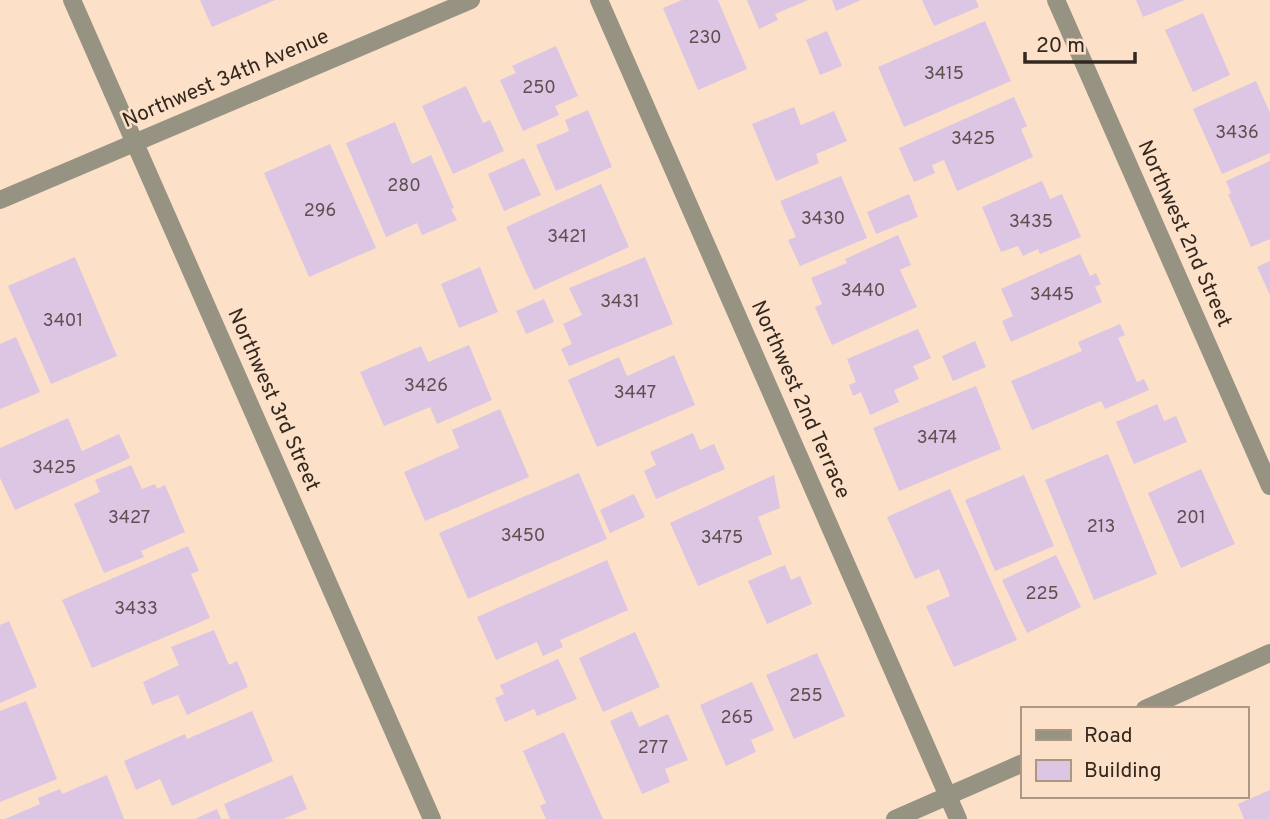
<svg xmlns="http://www.w3.org/2000/svg" width="1270" height="819" font-family="Overpass,sans-serif">
<style>
.building{fill:#dcc6e3}
.lines{fill:none;stroke-linecap:round;stroke-linejoin:round}
.minor{stroke:#979383;stroke-width:18}
.labels{text-anchor:middle;dominant-baseline:central;stroke-width:5;stroke-linejoin:round;paint-order:stroke}
.number-label{font-size:18px;fill:#5d5050}
.street-label{font-size:21px;fill:#33281f;stroke:#fde0c8}
</style>
<rect width="100%" height="100%" fill="#fde0c8"/>
<!-- building -->
<g class="building">
<path d="M200,0H275L212,27Z"/>
<path d="M682,0H718L747,69L698,90L663,8Z"/>
<path d="M747,0H808L775,14L778,20L759,29Z"/>
<path d="M832,0H861L836,11Z"/>
<path d="M922,0H976L979,7L934,26Z"/>
<path d="M1136,0H1185L1143,17Z"/>
<path d="M1203,13L1230,75L1193,92L1165,30Z"/>
<path d="M985,21L1011,81L904,127L878,67Z"/>
<path d="M827,31L842,66L820,75L806,40Z"/>
<path d="M556,46L578,96L555,106L559,115L523,131L500,80L516,73L512,66Z"/>
<path d="M1256,81L1270,113V153L1222,174L1193,109Z"/>
<path d="M466,86L483,123L490,120L504,151L453,174L422,106Z"/>
<path d="M1014,97L1027,126L1021,129L1033,157L957,191L944,160L932,165L935,173L914,182L899,148Z"/>
<path d="M794,107L801,125L834,111L847,141L816,154L819,163L776,181L752,124Z"/>
<path d="M588,110L612,167L556,191L536,145L569,131L565,120Z"/>
<path d="M395,122L412,164L431,155L454,208L451,209L457,220L422,235L417,223L386,237L346,143Z"/>
<path d="M330,144L376,248L309,277L264,173Z"/>
<path d="M524,158L541,195L504,211L488,174Z"/>
<path d="M1270,161V239L1251,247L1228,194L1231,193L1226,181Z"/>
<path d="M841,176L867,238L800,266L788,240L796,237L780,201Z"/>
<path d="M1042,181L1050,199L1062,194L1081,237L1040,254L1038,249L1023,256L1018,246L1001,252L982,207Z"/>
<path d="M601,184L629,247L534,290L506,227Z"/>
<path d="M909,194L918,217L876,234L867,212Z"/>
<path d="M898,235L911,265L900,270L917,307L832,345L815,307L822,304L811,278L847,263L845,259Z"/>
<path d="M1080,254L1090,276L1096,273L1101,284L1095,287L1102,302L1011,342L1002,321L1013,316L1001,289Z"/>
<path d="M75,257L117,356L51,384L8,286Z"/>
<path d="M645,257L673,324L569,366L561,349L572,344L563,324L582,315L569,288Z"/>
<path d="M1270,261V295L1257,267Z"/>
<path d="M480,267L498,312L459,328L441,284Z"/>
<path d="M544,299L554,322L526,334L516,311Z"/>
<path d="M1120,324L1125,335L1118,338L1137,382L1144,379L1149,390L1105,409L1101,401L1032,430L1011,381L1082,351L1078,342Z"/>
<path d="M918,329L931,358L913,366L919,379L894,390L899,402L870,415L861,392L853,396L849,385L856,382L847,359Z"/>
<path d="M16,337L40,392L0,409V344Z"/>
<path d="M975,341L986,367L953,381L942,356Z"/>
<path d="M469,345L492,400L437,424L430,407L384,426L360,372L421,346L428,362Z"/>
<path d="M674,355L695,405L597,447L568,380L619,357L627,376Z"/>
<path d="M976,386L1001,449L899,491L873,428Z"/>
<path d="M1157,404L1164,421L1176,416L1187,442L1134,464L1116,422Z"/>
<path d="M500,409L529,477L425,521L404,472L459,448L452,430Z"/>
<path d="M68,418L82,451L119,434L130,458L15,510L0,478V448Z"/>
<path d="M693,433L700,450L714,444L725,469L656,499L644,471L656,465L650,452Z"/>
<path d="M1108,454L1157,574L1094,600L1045,480Z"/>
<path d="M131,465L142,489L155,484L157,489L165,485L185,532L141,551L144,557L104,573L74,504L100,492L95,480Z"/>
<path d="M1201,469L1235,544L1181,568L1148,493Z"/>
<path d="M579,473L607,539L468,599L439,533Z"/>
<path d="M774,475L780,508L758,517L772,554L698,586L670,523Z"/>
<path d="M1024,475L1054,546L995,571L965,500Z"/>
<path d="M950,489L1017,640L954,667L926,606L950,596L939,569L915,579L887,517Z"/>
<path d="M634,494L645,517L610,533L600,510Z"/>
<path d="M188,546L199,571L191,574L210,618L92,668L62,600Z"/>
<path d="M1056,555L1081,607L1027,633L1002,580Z"/>
<path d="M607,560L628,610L560,640L563,647L543,656L537,642L496,660L477,617Z"/>
<path d="M785,565L791,580L800,576L812,604L767,624L748,581Z"/>
<path d="M9,621L37,687L0,703V625Z"/>
<path d="M214,630L229,665L237,661L248,687L187,715L178,695L152,705L143,682L179,665L171,647Z"/>
<path d="M635,632L660,687L603,712L579,658Z"/>
<path d="M817,653L845,716L794,739L766,675Z"/>
<path d="M558,659L577,699L537,716L534,709L505,722L495,698L504,694L500,685Z"/>
<path d="M752,682L774,730L751,740L756,752L726,766L700,705Z"/>
<path d="M26,701L57,779L0,802V711Z"/>
<path d="M252,711L273,761L172,806L160,779L136,790L124,761L185,734L187,739Z"/>
<path d="M632,711L639,727L668,714L688,760L665,769L670,782L642,794L610,721Z"/>
<path d="M564,732L603,819H546L540,806L546,803L523,751Z"/>
<path d="M107,775L124,819H5L40,804L38,798L60,789L62,794Z"/>
<path d="M292,775L307,809L283,819H230L224,804Z"/>
<path d="M1270,790V819H1244L1238,804Z"/>
<path d="M217,809L221,819H195Z"/>
</g>
<g class="lines">
<!-- minor -->
<g class="minor">
<path d="M72,0L432,819"/>
<path d="M599,0L958,819"/>
<path d="M1056,0L1270,486"/>
<path d="M0,200L471,0"/>
<path d="M1145,709L1270,653"/>
<path d="M895,819L1023,763"/>
</g>
</g>
<g class="labels">
<!-- number labels -->
<g class="number-label">
<text x="705" y="38">230</text>
<text x="944" y="74">3415</text>
<text x="539" y="88">250</text>
<text x="1237" y="133">3436</text>
<text x="973" y="139">3425</text>
<text x="404" y="186">280</text>
<text x="320" y="211">296</text>
<text x="823" y="219">3430</text>
<text x="1031" y="222">3435</text>
<text x="567" y="237">3421</text>
<text x="863" y="291">3440</text>
<text x="1052" y="295">3445</text>
<text x="620" y="302">3431</text>
<text x="63" y="321">3401</text>
<text x="426" y="386">3426</text>
<text x="635" y="393">3447</text>
<text x="937" y="438">3474</text>
<text x="54" y="468">3425</text>
<text x="129" y="518">3427</text>
<text x="1191" y="518">201</text>
<text x="1101" y="527">213</text>
<text x="523" y="536">3450</text>
<text x="722" y="538">3475</text>
<text x="1042" y="594">225</text>
<text x="136" y="609">3433</text>
<text x="806" y="696">255</text>
<text x="737" y="718">265</text>
<text x="653" y="748">277</text>
</g>
<!-- street labels -->
<g class="street-label">
<text transform="translate(226 79) rotate(-23)">Northwest 34th Avenue</text>
<text transform="translate(1184 234) rotate(66)">Northwest 2nd Street</text>
<text transform="translate(273 400) rotate(66)">Northwest 3rd Street</text>
<text transform="translate(800 400) rotate(66)">Northwest 2nd Terrace</text>
</g>
</g>
<!-- legend -->
<rect x="1021" y="707" width="228" height="91" fill="#fde0c8" stroke="#ac9684" stroke-width="2"/>
<rect x="1036" y="730" width="35" height="10" fill="#979383" stroke="#ac9684" stroke-width="2"/>
<text x="1084" y="742" font-size="21" fill="#33281f">Road</text>
<rect x="1036" y="760" width="35" height="21" fill="#dcc6e3" stroke="#ac9684" stroke-width="2"/>
<text x="1084" y="777" font-size="21" fill="#33281f">Building</text>
<!-- scale -->
<path d="M1025 52v10h110v-10" fill="none" stroke="#33281f" stroke-width="3.5"/>
<text x="1036" y="52" font-size="21" fill="#33281f" stroke="#fde0c8" stroke-width="5" paint-order="stroke">20 m</text>
</svg>
